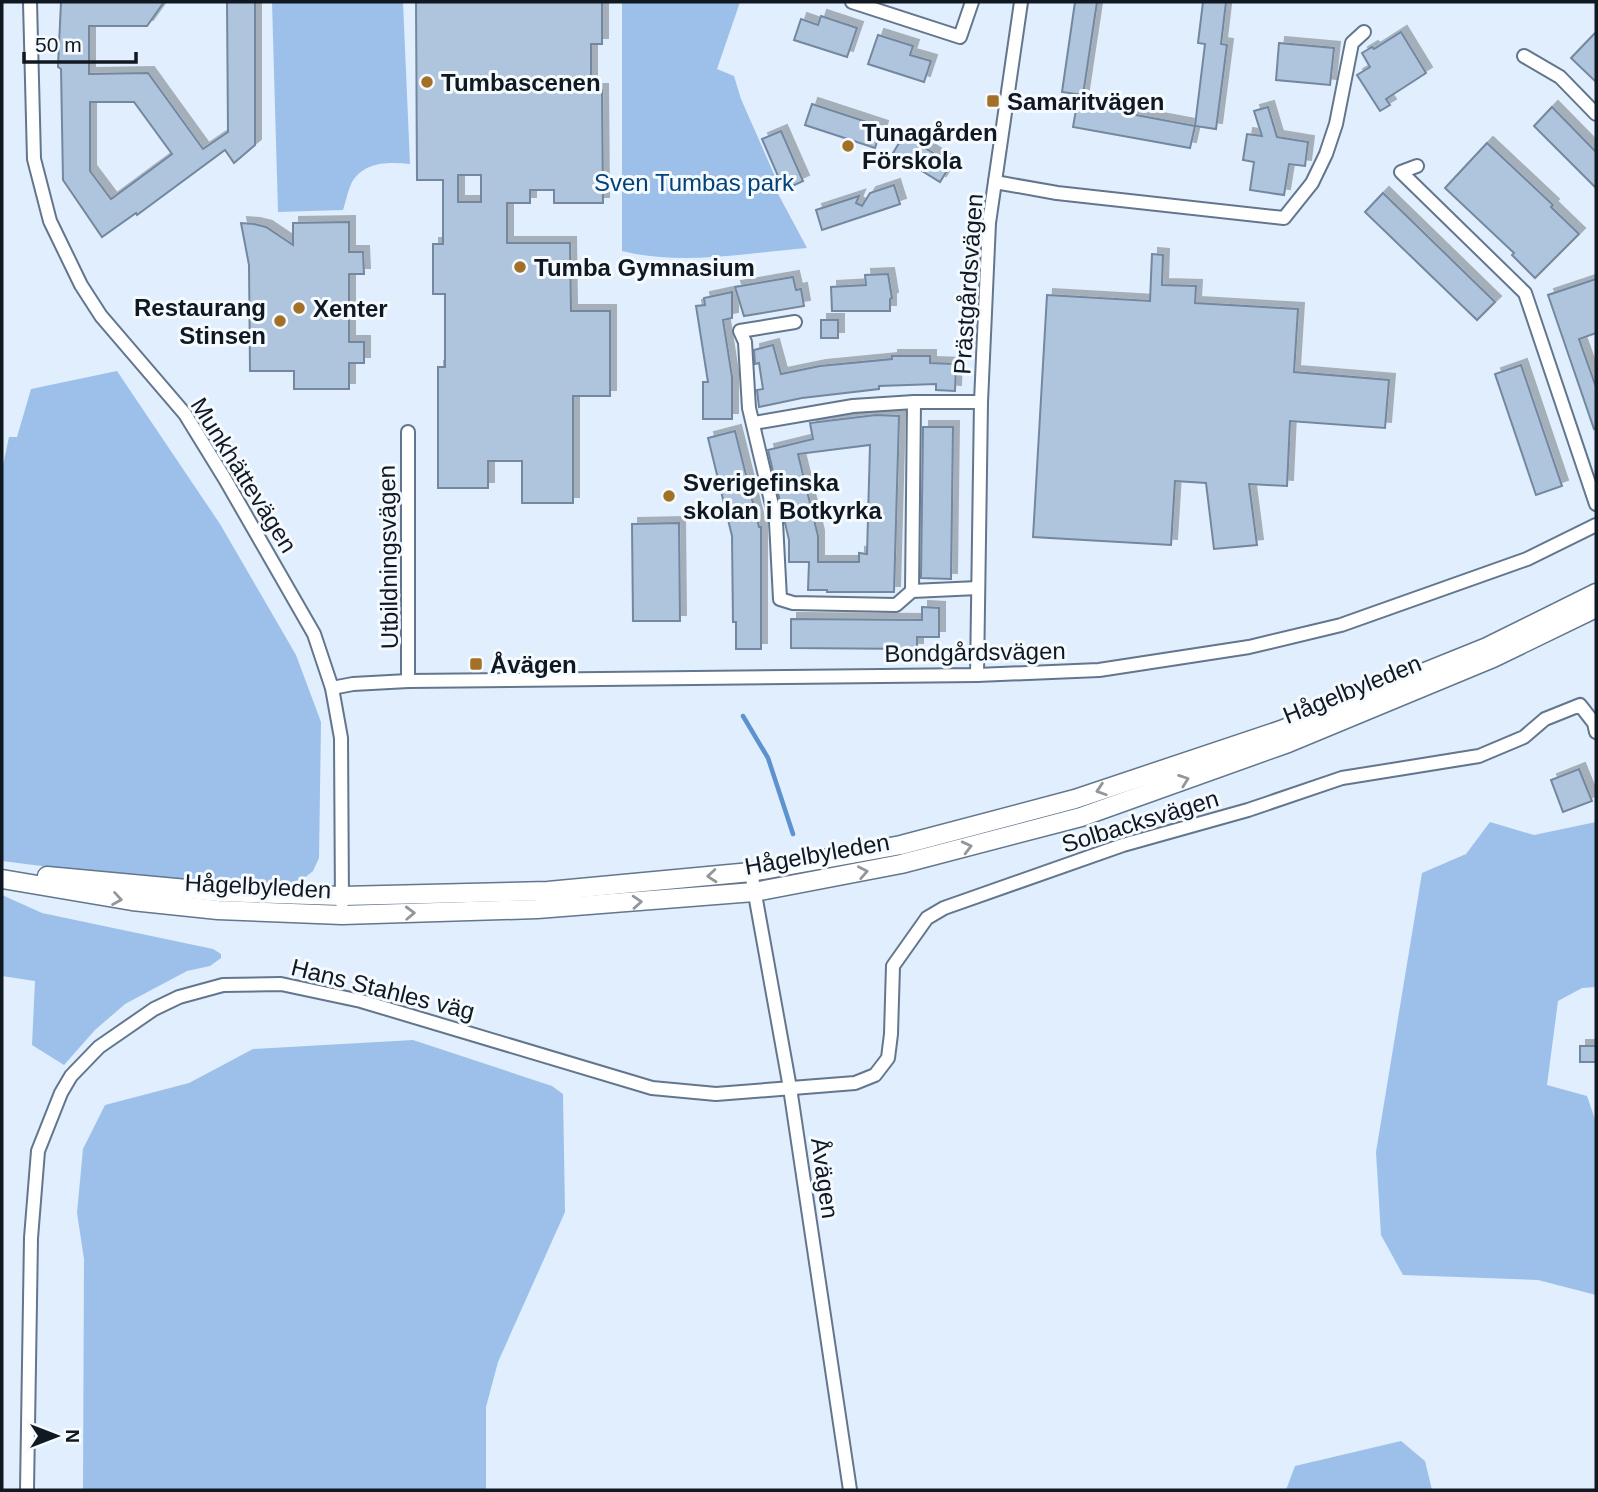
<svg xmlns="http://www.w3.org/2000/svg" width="1598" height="1492" font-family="Arial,sans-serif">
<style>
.green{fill:#9cc0ea}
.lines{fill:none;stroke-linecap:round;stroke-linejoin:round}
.stream{stroke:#5c92cd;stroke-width:4.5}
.building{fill:#afc5de;stroke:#73889f;stroke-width:2;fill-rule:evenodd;filter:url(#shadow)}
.street-casing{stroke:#62768d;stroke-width:16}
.secondary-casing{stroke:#62768d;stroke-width:21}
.street{stroke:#fff;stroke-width:12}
.secondary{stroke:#fff;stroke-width:18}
.oneway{stroke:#93979b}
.poi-dot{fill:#a37027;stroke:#f5faff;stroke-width:2.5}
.labels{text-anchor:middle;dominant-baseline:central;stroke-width:6;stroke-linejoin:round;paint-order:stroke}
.poi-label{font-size:24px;font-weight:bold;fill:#101821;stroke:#f5faff;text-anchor:start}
.park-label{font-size:24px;fill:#034278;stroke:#f5faff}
.street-label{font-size:24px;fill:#101821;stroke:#f5faff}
</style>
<defs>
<filter id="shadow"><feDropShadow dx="6" dy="-6" stdDeviation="0" flood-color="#0004"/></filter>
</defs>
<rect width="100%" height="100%" fill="#e0eefd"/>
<!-- green -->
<g class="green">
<path d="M272,2H403L410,164C389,162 365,161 352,182C348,190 346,201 343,210L278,212Z"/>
<path d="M622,2H740L717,69L734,76L741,99L781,190H776L807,248C747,253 681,266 622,251Z"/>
<path d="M117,371L220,524L296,655L321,722L319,858L313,871L297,884L252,886L113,875L2,861V470L9,437H17L31,389Z"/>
<path d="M1490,822L1534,835L1596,822V987L1582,988L1558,1001L1547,1085L1587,1096L1596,1122V1295L1538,1280L1403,1275L1381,1235L1376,1152L1422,873L1466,854Z"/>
<path d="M2,895L42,913L213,949L221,954V958L210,966L187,971L125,1004L95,1030L64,1065L32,1045L35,981L2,976Z"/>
<path d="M413,1040L552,1086L563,1094L565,1212L498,1362L486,1407V1490H83L84,1259L77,1213L83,1149L105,1105L189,1083L253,1049Z"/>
<path d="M1401,1441L1425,1461L1432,1490H1286L1295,1466Z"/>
</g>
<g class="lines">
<!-- stream -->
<path class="stream" d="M743,716L768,758L793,834"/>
</g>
<!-- building -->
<g class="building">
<path d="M61,2H164L147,26H89V74L148,73L203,149L228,132L227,2H255V145L234,163L225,150L137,215L136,213L102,237L63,180L61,69L58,67ZM90,102H134L172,154L111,199L90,171Z"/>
<path d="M416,2H602V44H591V90H602L603,203H554V190H530V203H507V243H570L571,311H610V396H573V503H522V461H488V488H438V367H445V294H433V244H443V180H417ZM458,175H481V202H458Z"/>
<path d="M1075,2H1097L1083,95L1062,92Z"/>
<path d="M1203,2H1226L1221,44L1227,45L1216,129L1195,126L1205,44L1198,43Z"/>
<path d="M821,16L857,28L847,57L794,40L801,19L818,25Z"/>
<path d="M1401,32L1426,73L1386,99L1390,105L1380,111L1357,75L1370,67L1362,53L1372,47L1374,49Z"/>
<path d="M1596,32V82L1571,58Z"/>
<path d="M878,35L913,46L910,55L931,61L924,82L868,64Z"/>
<path d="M1279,43L1334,48L1330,85L1276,80Z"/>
<path d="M812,104L882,127L875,148L805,125Z"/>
<path d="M1077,104L1195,126L1190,148L1073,127Z"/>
<path d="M1268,107L1277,137L1308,142L1305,166L1289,164L1284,195L1250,190L1254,162L1243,160L1247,134L1262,136L1254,111Z"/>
<path d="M1552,107L1596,152V188L1534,126Z"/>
<path d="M781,131L803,181L784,190L762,139Z"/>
<path d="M904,135L951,164L940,182L893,153Z"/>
<path d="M1487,143L1553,205L1551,207L1579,234L1535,278L1512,255L1514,253L1445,188Z"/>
<path d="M894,185L900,204L822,230L816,210L859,196L856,203L862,206L870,193Z"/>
<path d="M1383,193L1495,302L1477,320L1365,212Z"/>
<path d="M349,222V252H363L364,274H349V342H364V363H349V389H294V371H250L249,265L241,223L254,224L266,227L293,245V223Z"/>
<path d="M1152,254L1163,255L1162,285L1196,286L1195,303L1298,309L1294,372L1389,380L1385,428L1290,421L1287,486L1249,484L1257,545L1214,549L1206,483L1175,481L1171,545L1033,537L1047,295L1150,301Z"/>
<path d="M888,274L892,298L890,299V311H832L831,287L866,285L865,275Z"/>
<path d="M793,277L796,290L801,289L804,306L744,316L735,287Z"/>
<path d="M1596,279V333L1579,339L1596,387V428L1594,429L1548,295Z"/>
<path d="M732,292V318L723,320L732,377V419H703V382H708L696,306L705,305L704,298Z"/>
<rect x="821" y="320" width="17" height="18"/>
<path d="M773,345L781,374L820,366L892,359V356H930V363L956,364L955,391L936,390V384L879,386V389L802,398L759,407L757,390L763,389L759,363L755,364L754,350Z"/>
<path d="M1521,365L1562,486L1536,495L1495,374Z"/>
<path d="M876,415L899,416L894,592H827V590H808L809,562H789V540L768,450L813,439L810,423ZM870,445L867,554L859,553V562H818V536L798,454Z"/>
<path d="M923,427H953L951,579L921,578Z"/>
<path d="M735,431L759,527H761V649H736V622H733L732,536L708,438Z"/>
<path d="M679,523L680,621H633L632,524Z"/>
<path d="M922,607L939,608V637H917V649L791,648V619L922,620Z"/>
<path d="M1579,769L1592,801L1563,812L1551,780Z"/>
<rect x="1580" y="1046" width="16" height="16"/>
</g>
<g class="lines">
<!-- street casing -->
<g class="street-casing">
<g id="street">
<path d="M30,2L34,159L50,221L81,285L101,316L185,414L225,479L314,634L332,688L341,738L342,903"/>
<path d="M852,2L960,37L972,2"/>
<path d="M1524,56L1560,77L1596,114"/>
<path d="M1417,166L1401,172L1525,293L1596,504"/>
<path d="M995,182L1057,193L1284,218L1312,183L1326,154L1336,124L1352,43L1364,32"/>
<path d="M795,322L740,331L745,342L749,408L776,522L780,599L793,603L896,605L912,591L978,588"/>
<path d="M754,423L853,406L914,402H981"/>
<path d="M408,432V681"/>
<path d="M912,591L914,402"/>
<path d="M977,675L981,402L989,223L1021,2"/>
<path d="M332,688L353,684L408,681L977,675L1099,670L1249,647L1341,625L1527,559L1596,525"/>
<path d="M751,872L790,1088L850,1490"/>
<path d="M27,1490L31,1238L38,1151L61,1093L71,1076L99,1047L154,1009L179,997L223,985L281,984L361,1001L652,1088L716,1094L855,1083L875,1075L888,1058L891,1034L893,966L927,918L944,908L1123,845L1248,810L1342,778L1479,756L1524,737L1545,719L1580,705L1594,723L1596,732"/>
</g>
</g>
<!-- secondary casing -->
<g class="secondary-casing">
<g id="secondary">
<path d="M47,876L219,892L342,896L548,891L751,872L901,845L1075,799L1281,730L1487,647L1596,593"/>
<path d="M2,879L132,901L218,910L342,915L537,909L754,892L901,864L1081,817L1288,743L1493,658L1596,608"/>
</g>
</g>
<!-- street -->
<use href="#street" class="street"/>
<!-- secondary -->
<use href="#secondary" class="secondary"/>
</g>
<!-- one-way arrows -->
<defs><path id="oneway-chevron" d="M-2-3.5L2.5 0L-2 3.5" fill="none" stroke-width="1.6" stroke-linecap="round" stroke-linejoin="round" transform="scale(1.75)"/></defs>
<g class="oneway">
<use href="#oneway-chevron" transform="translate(1184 780) rotate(-20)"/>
<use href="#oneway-chevron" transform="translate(1101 790) rotate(162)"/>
<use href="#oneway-chevron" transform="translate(967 847) rotate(-14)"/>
<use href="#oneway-chevron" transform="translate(863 872) rotate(-11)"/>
<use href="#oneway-chevron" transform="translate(712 876) rotate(175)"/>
<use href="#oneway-chevron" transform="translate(117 899) rotate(9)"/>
<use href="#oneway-chevron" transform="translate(637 902) rotate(-4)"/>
<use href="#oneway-chevron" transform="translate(410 913) rotate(-2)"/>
</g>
<!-- markers -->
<g class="poi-dot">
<circle cx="427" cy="82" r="7"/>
<rect x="986" y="94" width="14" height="14" rx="3.5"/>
<circle cx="848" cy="146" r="7"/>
<circle cx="520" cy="267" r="7"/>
<circle cx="299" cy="308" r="7"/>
<circle cx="280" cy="321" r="7"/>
<circle cx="669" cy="496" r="7"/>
<rect x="469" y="657" width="14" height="14" rx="3.5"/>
</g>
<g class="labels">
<!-- poi labels -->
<g class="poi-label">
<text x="441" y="82">Tumbascenen</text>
<text x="1007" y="101">Samaritvägen</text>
<text x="862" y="132">Tunagården<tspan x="862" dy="28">Förskola</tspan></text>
<text x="534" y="267">Tumba Gymnasium</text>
<text x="266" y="307" text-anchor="end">Restaurang<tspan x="266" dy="28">Stinsen</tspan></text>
<text x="313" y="308">Xenter</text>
<text x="683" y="482">Sverigefinska<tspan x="683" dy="28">skolan i Botkyrka</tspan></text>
<text x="490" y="664">Åvägen</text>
</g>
<!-- park labels -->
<g class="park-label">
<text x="694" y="182">Sven Tumbas park</text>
</g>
<!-- street labels -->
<g class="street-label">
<text transform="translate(968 284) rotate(-86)">Prästgårdsvägen</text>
<text transform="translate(244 475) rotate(58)">Munkhättevägen</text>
<text transform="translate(388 557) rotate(-91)">Utbildningsvägen</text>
<text transform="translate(975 652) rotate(-1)">Bondgårdsvägen</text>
<text transform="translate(1352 689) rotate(-22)">Hågelbyleden</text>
<text transform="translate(1140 821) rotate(-17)">Solbacksvägen</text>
<text transform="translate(817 854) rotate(-10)">Hågelbyleden</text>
<text transform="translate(258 886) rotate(3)">Hågelbyleden</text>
<text transform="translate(383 989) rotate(14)">Hans Stahles väg</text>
<text transform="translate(825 1178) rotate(82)">Åvägen</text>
</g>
</g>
<!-- border -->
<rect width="1598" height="1492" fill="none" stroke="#101821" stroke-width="7"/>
<!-- north arrow -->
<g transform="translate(56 1436) rotate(90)" stroke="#f5faff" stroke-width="5" paint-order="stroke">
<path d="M0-5L12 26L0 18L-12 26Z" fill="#101821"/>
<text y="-10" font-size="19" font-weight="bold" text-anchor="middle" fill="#101821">N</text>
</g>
<!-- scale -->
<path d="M24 52v10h112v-10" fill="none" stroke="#101821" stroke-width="3.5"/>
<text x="35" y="52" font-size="21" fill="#101821" stroke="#f5faff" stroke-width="5" paint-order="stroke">50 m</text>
</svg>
